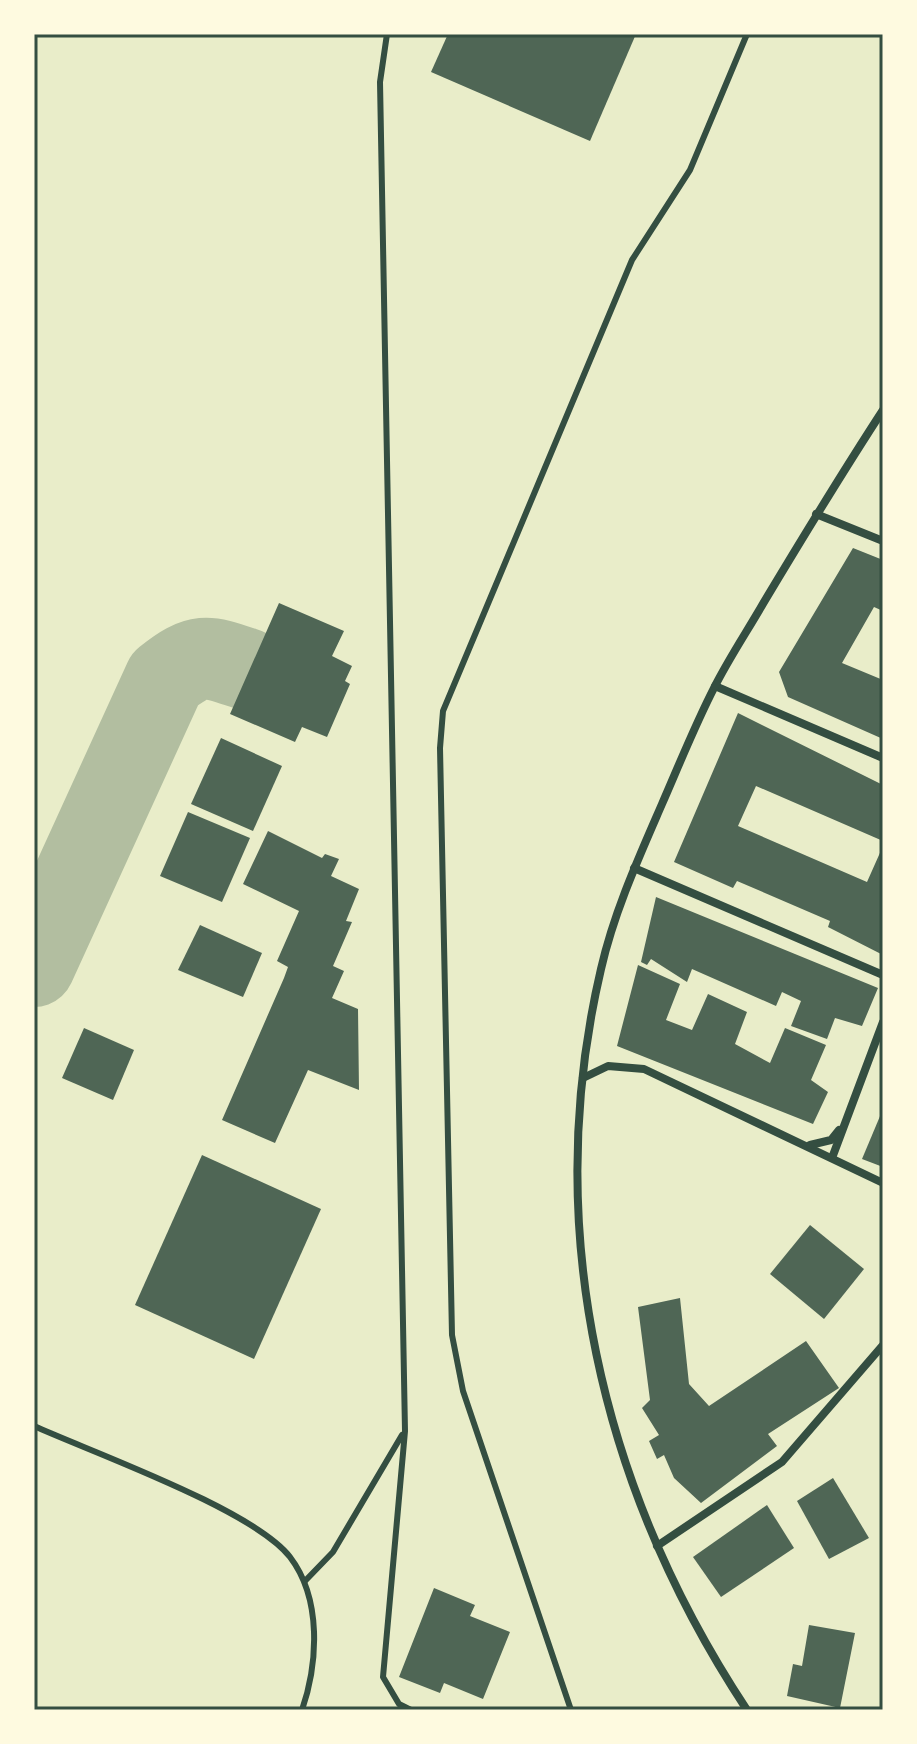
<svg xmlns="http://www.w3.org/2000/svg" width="917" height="1744" font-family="'Fira Sans',sans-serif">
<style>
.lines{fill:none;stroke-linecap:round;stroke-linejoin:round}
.taxiway{stroke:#b2bea0;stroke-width:82}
.building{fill:#4f6655}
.service{stroke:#344e41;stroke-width:6}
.minor{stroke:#344e41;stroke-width:8}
.neatline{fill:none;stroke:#344e41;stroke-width:3}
</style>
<rect width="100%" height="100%" fill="#e9edc9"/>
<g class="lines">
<!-- taxiway -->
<path class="taxiway" d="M34,966L165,679C200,651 208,656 249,670"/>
</g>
<!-- building -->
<g class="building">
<path d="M448,34H636L590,141L431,72Z"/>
<path d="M853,548L883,560V611L874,607L842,663L883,680V739L788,697L779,672Z"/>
<path d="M279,603L344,631L332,656L352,666L345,681L350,684L327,737L302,727L295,742L230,714Z"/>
<path d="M738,713L883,785V841L756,786L738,826L867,882L883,846V955L828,927L830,921L737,881L733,888L674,862Z"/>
<path d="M221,738L282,766L253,831L191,804Z"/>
<path d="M188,812L250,838L222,902L160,876Z"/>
<path d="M268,831L322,858L325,854L339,859L331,876L359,889L346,921L352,922L333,966L344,971L332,998L358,1009L359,1090L308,1070L275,1143L222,1120L284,978L288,967L277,961L299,911L243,884Z"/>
<path d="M656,897L878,988L862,1026L835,1018L827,1039L791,1026L801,1001L782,992L776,1006L692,969L687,982L651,959L647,965L641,962Z"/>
<path d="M200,925L262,953L243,997L178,970Z"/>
<path d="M638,965L680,984L666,1020L692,1030L708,994L747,1012L735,1044L770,1063L785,1028L826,1045L811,1080L828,1092L813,1124L617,1046Z"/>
<path d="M84,1028L134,1050L113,1100L62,1078Z"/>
<path d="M883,1109V1167L862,1159Z"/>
<path d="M202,1155L321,1209L254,1359L135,1305Z"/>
<path d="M810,1225L864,1269L824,1319L770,1274Z"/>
<path d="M680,1298L689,1384L709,1406L806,1341L839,1388L768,1434L777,1446L701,1503L674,1478L664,1455L657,1459L649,1441L659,1435L642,1408L650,1400L638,1307Z"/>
<path d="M833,1478L869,1538L829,1559L797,1501Z"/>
<path d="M767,1505L794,1548L721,1597L693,1557Z"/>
<path d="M434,1588L475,1605L470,1616L510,1632L483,1699L444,1683L440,1693L399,1677Z"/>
<path d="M809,1625L855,1633L840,1708L787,1696L793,1664L802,1666Z"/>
</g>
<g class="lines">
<!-- service -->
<g class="service">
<path d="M387,34L380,82L405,1431L383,1677L399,1704L411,1710"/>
<path d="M34,1426C94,1453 254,1510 290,1557C322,1599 318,1663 302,1710"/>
<path d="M305,1581L333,1552L402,1435"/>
<path d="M571,1710L463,1391L452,1335L440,748L443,711L632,260L690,170L747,34"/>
</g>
<!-- minor -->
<g class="minor">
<path d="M816,514L883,541"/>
<path d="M715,686L883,758"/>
<path d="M634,868L883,975"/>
<path d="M583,1078L608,1066L644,1069L883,1183"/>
<path d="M810,1145L831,1140L839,1130"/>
<path d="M832,1158L883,1022"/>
<path d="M657,1546L782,1462L883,1345"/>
<path d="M747,1710C601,1489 540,1229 601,969C614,912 639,857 662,804C679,765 695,725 714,688C729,658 748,630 764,602C803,537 842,473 883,410"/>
</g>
</g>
<!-- border -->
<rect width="917" height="1744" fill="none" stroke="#fefae0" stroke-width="72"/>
<rect x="36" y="36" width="845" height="1672" class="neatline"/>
</svg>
